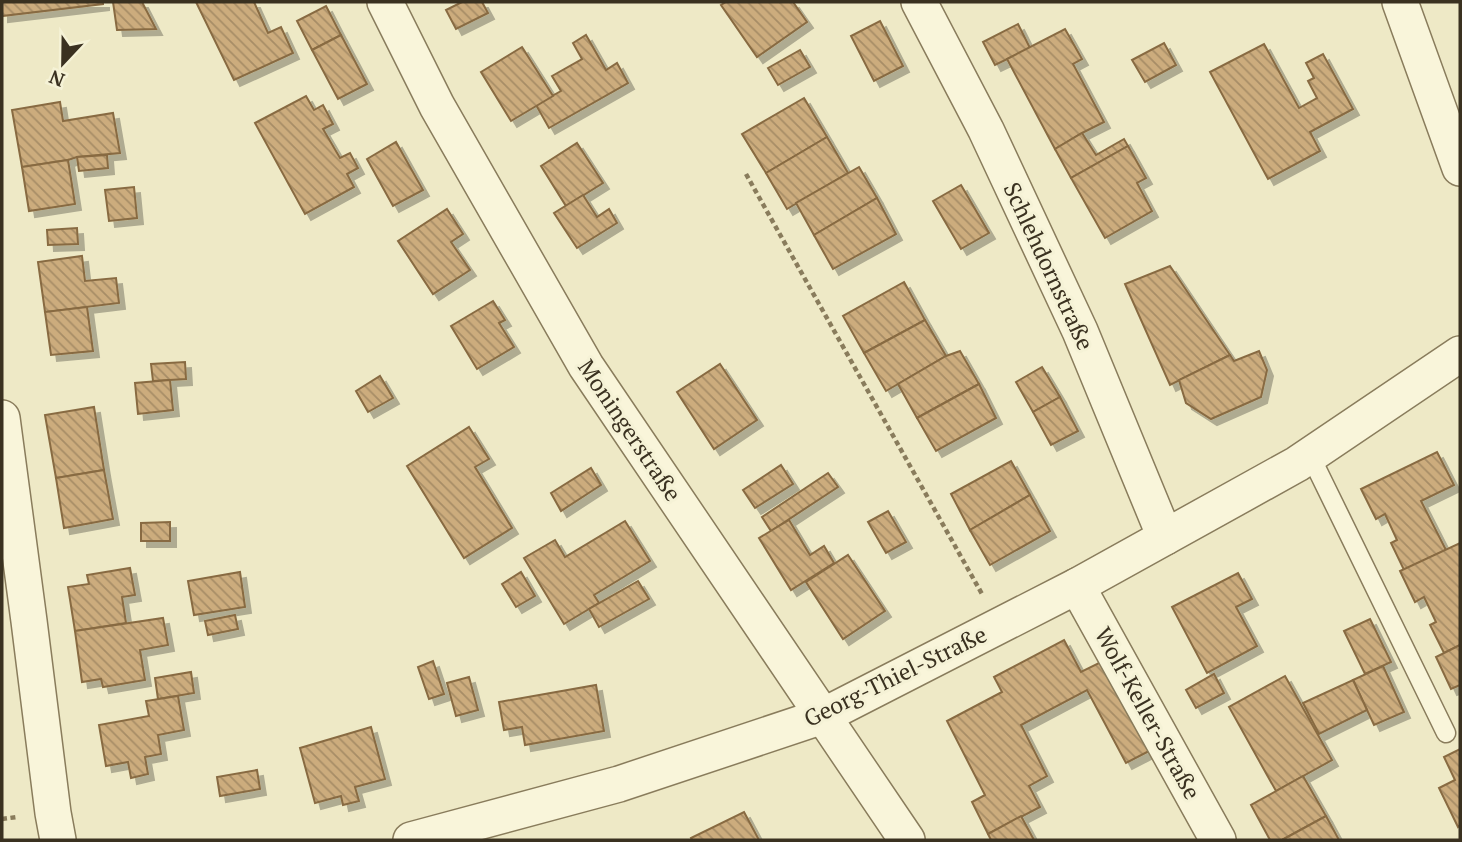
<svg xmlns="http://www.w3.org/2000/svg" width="1462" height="842" font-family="'PT Serif',serif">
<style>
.building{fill:url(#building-back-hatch);stroke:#886b42;stroke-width:2;filter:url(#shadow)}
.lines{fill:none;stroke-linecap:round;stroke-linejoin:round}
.service-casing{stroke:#897c5c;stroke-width:21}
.minor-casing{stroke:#897c5c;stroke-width:38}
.path{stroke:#897c5c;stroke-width:4.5;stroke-dasharray:5 3.5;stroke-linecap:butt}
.service{stroke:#f9f5da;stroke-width:18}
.minor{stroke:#f9f5da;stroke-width:35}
.labels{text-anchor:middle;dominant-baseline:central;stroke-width:6;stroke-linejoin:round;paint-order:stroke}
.street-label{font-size:23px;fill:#3a3120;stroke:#f5f2d6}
</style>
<defs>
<pattern id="building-back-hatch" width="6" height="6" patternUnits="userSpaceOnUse" patternTransform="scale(1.75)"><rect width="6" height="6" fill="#ccac7d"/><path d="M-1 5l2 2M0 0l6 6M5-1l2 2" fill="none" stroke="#a78d66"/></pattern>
<filter id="shadow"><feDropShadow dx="6" dy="6" stdDeviation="0" flood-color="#0004"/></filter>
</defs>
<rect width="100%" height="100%" fill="#eee9c6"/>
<!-- building -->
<g class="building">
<path d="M2,2H103V4L2,16Z"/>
<path d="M113,2H142L156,29L117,30Z"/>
<path d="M196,2H254L268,33L281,27L293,53L234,80Z"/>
<path d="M462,2H482L488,13L456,29L446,10Z"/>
<path d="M726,2H793L807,22L757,57L721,5Z"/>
<path d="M326,6L341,35L312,50L297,21Z"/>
<path d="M880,21L903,66L874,81L851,36Z"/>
<path d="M1018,24L1030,48L995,65L983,42Z"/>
<path d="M1065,29L1082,59L1073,64L1104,122L1082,133L1055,149L1007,59Z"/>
<path d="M341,35L367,84L338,99L312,50Z"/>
<path d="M586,35L606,70L617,63L628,83L549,128L536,105L561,91L552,76L582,59L573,43Z"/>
<path d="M1164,43L1176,65L1145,82L1132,60Z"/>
<path d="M1264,44L1299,108L1317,98L1308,81L1314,78L1306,63L1323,54L1353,109L1310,132L1320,151L1268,179L1210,72Z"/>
<path d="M522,47L553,96L511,121L481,72Z"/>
<path d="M800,50L810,67L778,85L768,68Z"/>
<path d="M306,96L314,110L323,105L333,124L323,129L340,158L350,153L358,168L347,174L354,187L305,214L255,123Z"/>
<path d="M804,98L827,137L766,173L742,134Z"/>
<path d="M60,102L63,121L113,113L120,153L77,157L68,160L22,167L12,110Z"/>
<path d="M1082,133L1096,155L1124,139L1128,146L1071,178L1055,149Z"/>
<path d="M827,137L848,173L787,209L766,173Z"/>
<path d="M396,142L423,190L393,206L367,159Z"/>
<path d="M577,143L603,183L566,206L541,166Z"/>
<path d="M1128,146L1146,178L1137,183L1152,211L1105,238L1071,178Z"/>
<path d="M107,155L108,168L79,171L77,157Z"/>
<path d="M68,160L75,204L29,211L22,167Z"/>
<path d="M859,167L877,198L814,235L796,203Z"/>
<path d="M961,185L989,233L961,249L933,201Z"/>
<path d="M134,187L137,218L109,221L105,190Z"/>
<path d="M583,195L597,217L609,209L617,223L577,248L554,213Z"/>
<path d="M877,198L896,234L833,269L814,235Z"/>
<path d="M447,209L463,234L451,242L470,270L433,294L398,241Z"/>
<path d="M77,228L78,244L48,245L47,230Z"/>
<path d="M82,256L85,281L116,278L119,303L45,312L38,262Z"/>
<path d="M1170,266L1230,355L1170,385L1125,284Z"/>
<path d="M904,282L925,320L864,353L843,316Z"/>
<path d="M493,301L505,320L499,323L514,347L477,369L451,326Z"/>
<path d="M87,307L93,351L51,355L45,312Z"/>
<path d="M925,320L946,356L886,391L864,353Z"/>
<path d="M960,351L979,384L917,418L898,384L946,356Z"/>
<path d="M1259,351L1267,370L1261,397L1211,419L1186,403L1179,380L1230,355L1234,361Z"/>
<path d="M185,362L186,379L153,381L151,364Z"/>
<path d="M720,364L757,420L714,449L677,392Z"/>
<path d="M1042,367L1060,397L1033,412L1016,382Z"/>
<path d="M380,376L393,398L368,412L356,391Z"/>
<path d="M170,380L173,410L138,414L135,383Z"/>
<path d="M979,384L996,418L936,451L917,418Z"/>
<path d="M1060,397L1078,431L1051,445L1033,412Z"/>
<path d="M94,407L104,470L56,478L45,415Z"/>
<path d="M469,427L489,459L475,467L512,528L464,558L407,466Z"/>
<path d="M1437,452L1454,485L1421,501L1446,550L1404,570L1391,543L1397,540L1385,514L1376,519L1361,489Z"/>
<path d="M1011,461L1030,495L970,530L951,494Z"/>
<path d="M781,465L793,484L755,508L743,490Z"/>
<path d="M591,468L601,485L561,511L551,493Z"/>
<path d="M104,470L113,519L64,528L56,478Z"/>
<path d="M828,473L838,487L771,531L762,517Z"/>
<path d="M1030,495L1050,531L990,565L970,530Z"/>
<path d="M888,511L906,542L886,553L868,522Z"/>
<path d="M789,520L810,555L824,546L834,563L791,590L759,538Z"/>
<path d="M625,521L650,561L594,595L599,603L564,624L524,558L555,540L565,557Z"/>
<path d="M170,522V541H141V523Z"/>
<path d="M1460,543V645L1444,653L1430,625L1436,622L1424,597L1415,602L1400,571Z"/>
<path d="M848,555L885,611L843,639L806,582Z"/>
<path d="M130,568L135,595L122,597L126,623L75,631L68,587L89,584L87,575Z"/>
<path d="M240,572L245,607L194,615L188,581Z"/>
<path d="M521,572L535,596L516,607L502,584Z"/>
<path d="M1238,573L1252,599L1236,607L1257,646L1207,673L1172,607Z"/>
<path d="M638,581L649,599L599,627L589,609Z"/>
<path d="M235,615L238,629L208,635L205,621Z"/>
<path d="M163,618L168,645L140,650L145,680L103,687L101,679L82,682L75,631Z"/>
<path d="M1370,619L1391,662L1365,674L1344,631Z"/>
<path d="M1064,640L1081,672L1103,661L1151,750L1126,763L1087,690L1021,725L1047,776L1029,786L1040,807L988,834L972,802L985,795L947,721L1002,692L994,677Z"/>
<path d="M1460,645V685L1451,689L1436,657Z"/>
<path d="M433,661L444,694L429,699L418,667Z"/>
<path d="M1383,666L1404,712L1374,725L1353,680Z"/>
<path d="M191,672L194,693L158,699L155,678Z"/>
<path d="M1214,674L1224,693L1196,708L1186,690Z"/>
<path d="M1285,676L1332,760L1276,791L1229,707Z"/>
<path d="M469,677L478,710L456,716L447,683Z"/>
<path d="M1353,680L1367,710L1319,734L1303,703Z"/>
<path d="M596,685L604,731L525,745L522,727L504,730L499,702Z"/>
<path d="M178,696L184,730L158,735L161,754L145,757L148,774L131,778L128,762L106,766L99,725L149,716L146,701Z"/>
<path d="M371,727L385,779L355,787L359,801L343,805L341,796L315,803L300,748Z"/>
<path d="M1460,749V825L1458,827L1439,788L1455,780L1444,757Z"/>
<path d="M257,770L260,789L220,796L217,777Z"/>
<path d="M1303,776L1326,816L1282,840H1270L1251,805Z"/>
<path d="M744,812L759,840H692L691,838Z"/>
<path d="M1021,816L1034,840H991L988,834Z"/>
<path d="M1326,816L1339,840H1282Z"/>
</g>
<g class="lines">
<!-- service casing -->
<g class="service-casing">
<path id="service" d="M1310,455L1446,733"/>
</g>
<!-- minor casing -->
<g class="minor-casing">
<g id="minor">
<path d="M385,2L437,106L586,366L907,840"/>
<path d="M919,2L986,130L1080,331L1165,537"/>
<path d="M1400,2L1460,168"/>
<path d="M2,418L29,621L53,813L58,840"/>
<path d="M1077,586L1218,840"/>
<path d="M411,840L619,784L823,716L1077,586L1297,464L1460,354"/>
</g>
</g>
<!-- path -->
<g class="path">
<path d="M746,174L982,594"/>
<path d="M2,819L17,817"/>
</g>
<!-- service -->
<use href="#service" class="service"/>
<!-- minor -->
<use href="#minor" class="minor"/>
</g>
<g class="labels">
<!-- street labels -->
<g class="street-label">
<text transform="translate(1049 266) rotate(65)">Schlehdornstraße</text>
<text transform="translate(630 430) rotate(56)">Moningerstraße</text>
<text transform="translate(895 676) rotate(-26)">Georg-Thiel-Straße</text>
<text transform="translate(1148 713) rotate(61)">Wolf-Keller-Straße</text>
</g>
</g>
<!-- border -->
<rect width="1462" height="842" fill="none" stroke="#3a3120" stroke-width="7"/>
<!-- north arrow -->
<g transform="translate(63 63) rotate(202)" stroke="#f5f2d6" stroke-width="5" paint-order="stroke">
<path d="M0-5L12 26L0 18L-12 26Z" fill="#3a3120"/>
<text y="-10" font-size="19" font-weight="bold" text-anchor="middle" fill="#3a3120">N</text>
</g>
</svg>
